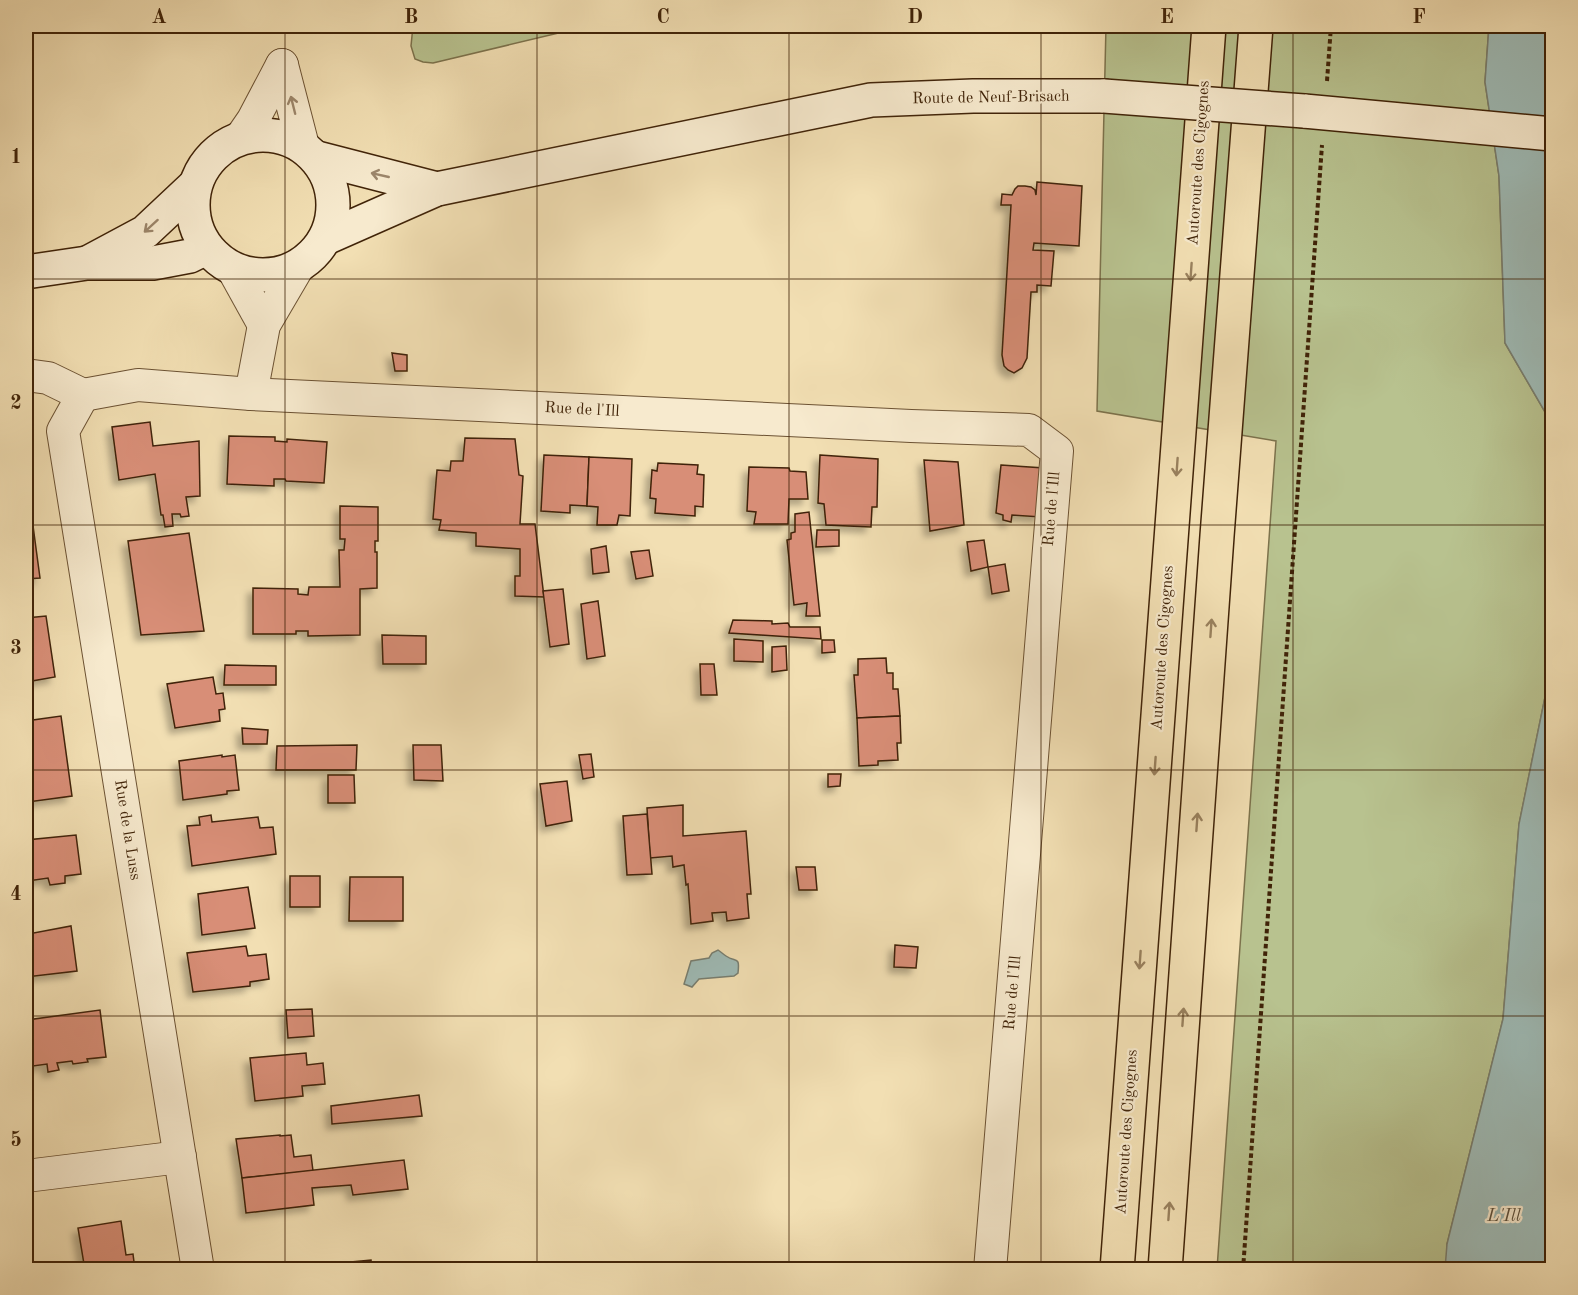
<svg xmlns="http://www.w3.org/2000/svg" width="1578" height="1295" font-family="'Old Standard TT',serif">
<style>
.green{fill:#b8c28f;stroke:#7c724c;stroke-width:1.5}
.water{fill:#9ebab5;stroke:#787e70;stroke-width:1.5}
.building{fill:#d88e77;stroke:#402308;stroke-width:1.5;filter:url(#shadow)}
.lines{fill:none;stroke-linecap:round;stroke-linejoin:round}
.street-casing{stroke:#6c5233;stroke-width:34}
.secondary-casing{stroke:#402308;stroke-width:36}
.highway-casing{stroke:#402308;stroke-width:36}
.path{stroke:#402308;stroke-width:4;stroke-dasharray:4.5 3;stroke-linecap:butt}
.street{stroke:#f7eace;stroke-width:32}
.secondary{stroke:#f7eace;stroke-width:33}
.highway{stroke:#f2dfb3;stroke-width:33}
.secondary-bridge-casing{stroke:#402308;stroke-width:36;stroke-linecap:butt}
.secondary-bridge{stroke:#f7eace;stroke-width:33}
.oneway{stroke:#9c866b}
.oneway2{stroke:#99815e}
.grid{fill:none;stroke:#402308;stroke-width:1.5;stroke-opacity:0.55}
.labels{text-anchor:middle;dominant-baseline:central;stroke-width:4.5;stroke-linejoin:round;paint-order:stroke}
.street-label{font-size:16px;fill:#402308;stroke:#f7eace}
.water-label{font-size:18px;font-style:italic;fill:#5c503c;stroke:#f7eace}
.neatline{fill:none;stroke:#402308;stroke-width:2}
.grid-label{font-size:20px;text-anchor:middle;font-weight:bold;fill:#402308}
</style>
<defs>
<filter id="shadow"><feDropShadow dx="-5.5" dy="5.5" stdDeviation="3" flood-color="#0004"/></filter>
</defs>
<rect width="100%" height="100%" fill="#f2dfb3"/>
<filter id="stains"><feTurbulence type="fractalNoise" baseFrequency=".00333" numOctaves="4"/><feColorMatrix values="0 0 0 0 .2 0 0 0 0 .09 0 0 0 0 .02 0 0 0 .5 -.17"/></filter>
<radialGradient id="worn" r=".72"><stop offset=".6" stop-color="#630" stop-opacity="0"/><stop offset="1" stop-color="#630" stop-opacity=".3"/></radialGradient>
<!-- green -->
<g class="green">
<path d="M413,26H588L433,63L423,62L415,59L411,46Z"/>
<path d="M1106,26H1489L1485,82L1499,176L1505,343L1552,424V644L1551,668L1519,824L1503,1019L1447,1244V1269H1217L1276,441L1097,411Z"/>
</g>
<!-- water -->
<g class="water">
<path d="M1489,26H1552V424L1505,343L1499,176L1485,82Z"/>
<path d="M1552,644V1269H1445L1447,1244L1503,1019L1519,824L1551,668Z"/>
<path d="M718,950C721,952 723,954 726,956C736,963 740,955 738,973L734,976L699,979L692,987L684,984L691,961L709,958L712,953Z"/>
</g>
<!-- building -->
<g class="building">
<path d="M1037,182L1082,186L1079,246L1034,243L1033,250L1054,251L1051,286L1037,285V292H1031L1027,358L1022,368L1014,373L1008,370L1004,366L1002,355L1011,205H1001L1002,194L1012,195L1015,189L1018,186H1025L1031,187L1035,190L1036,195Z"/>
<path d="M392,353L407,355V371H395Z"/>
<path d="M150,422L153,446L199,441L200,496L186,497L189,516L181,517L180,514H172L173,526L165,527L163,515H161L155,474L119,480L112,427Z"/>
<path d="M229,436L275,437V441L287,442V439L327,442L324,483L286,481L285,479H274V486L227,484Z"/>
<path d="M465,438L515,439L519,475L523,476L520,524H535L544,597L515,596V576H520V549L476,546V533L439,530L441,520L433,519L437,470L450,471L451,461H463Z"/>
<path d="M544,455L589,457L587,506L570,505V513L541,511Z"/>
<path d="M820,455L878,459L877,507H872L871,527L826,525L824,504L818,503Z"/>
<path d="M589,457L632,459L630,516L619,515L617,525H597L598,507L587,506Z"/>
<path d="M924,460L958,462L964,525L930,531Z"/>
<path d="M658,463L698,465L697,474L704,475L703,507L695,506V516L655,513L656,499L650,498L652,470L657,471Z"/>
<path d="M1001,465L1044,468L1041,517L1012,515L1011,522L1003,520V515L996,513Z"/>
<path d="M749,467L789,468L790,471L806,472L808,499H789L788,524H754L756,512L747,511Z"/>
<path d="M26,496H29L40,578L26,579Z"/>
<path d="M340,506L378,507V541H375V552H377V588L360,589V635L308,636V631H296V634H253V588L298,589V594L308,595L309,587H340L339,550H344L345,539H340Z"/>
<path d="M809,512L820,616H806L807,603L794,605L787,540L791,539V533L795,532V514Z"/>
<path d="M817,530H839V546L816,547Z"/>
<path d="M189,533L204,631L141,635L128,541Z"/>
<path d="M984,540L988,567L971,571L967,542Z"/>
<path d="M606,546L609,572L593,574L591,549Z"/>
<path d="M649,550L653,576L636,579L631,552Z"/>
<path d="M1005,564L1009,591L992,594L988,567Z"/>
<path d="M563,589L569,644L550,647L543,591Z"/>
<path d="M598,601L605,656L587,659L581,604Z"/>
<path d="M46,616L55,677L26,682V618Z"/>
<path d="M733,620L772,621V624L788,623L790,627H820L821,639L729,633Z"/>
<path d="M382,635L426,636V664H383Z"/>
<path d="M734,639L763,641V662L734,661Z"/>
<path d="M822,640H834L835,652L822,653Z"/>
<path d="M786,646L787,670L772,672V647Z"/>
<path d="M886,658L887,673H893V689H898L900,716L857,718L854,675H858V659Z"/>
<path d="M700,664H714L717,695H701Z"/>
<path d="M225,665L276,666V685H224Z"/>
<path d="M213,677L216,694L223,693L225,709L219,710L220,721L175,728L167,684Z"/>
<path d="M61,716L72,796L28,802L26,785V721Z"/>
<path d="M900,716L901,743H897L898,760L878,761V765L859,766L857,718Z"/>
<path d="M242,728L268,730L267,744H243Z"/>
<path d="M357,745L356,770H276L277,746Z"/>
<path d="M413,745H441L443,781L414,780Z"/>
<path d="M591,754L594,777L583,779L579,755Z"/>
<path d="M222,755V757L235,755L239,790L227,791V794L183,800L179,761Z"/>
<path d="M828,774H841L840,786L828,787Z"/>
<path d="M328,775H354L355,803H328Z"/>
<path d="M567,781L572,821L546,826L540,784Z"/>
<path d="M683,805V836L746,831L751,894H747L749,918L727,921L726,912L712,913L713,921L691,924L688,884L686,885L684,865L673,867L672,856L650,858L647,808Z"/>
<path d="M647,814L652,874L627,875L623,816Z"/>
<path d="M211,815L212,822L258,817L260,828L273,827L276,854L192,866L187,826L200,825L199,817Z"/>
<path d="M76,835L81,874L65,876V883L50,885L48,878L28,881L26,862V840Z"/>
<path d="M796,867H815L817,890H799Z"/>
<rect x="290" y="876" width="30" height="31"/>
<path d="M350,877H403V921H349Z"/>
<path d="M248,887L255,928L202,935L198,894Z"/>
<path d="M71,926L77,971L26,977V957H32L28,934Z"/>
<path d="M895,945L918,947L916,968L894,967Z"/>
<path d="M246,946L248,956L266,954L269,979L250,982V986L193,992L187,953Z"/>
<path d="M312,1009L314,1036L288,1038L286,1010Z"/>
<path d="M100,1010L106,1057L87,1059L88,1062L73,1064L72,1061L57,1063L59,1070L48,1072L47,1064L33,1066L27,1020Z"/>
<path d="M306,1053L307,1065L323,1063L325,1084L302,1086L303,1096L255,1101L250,1058Z"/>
<path d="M419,1095L422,1116L332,1124L331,1106Z"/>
<path d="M280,1135V1136L291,1135L294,1157L311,1155L313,1171L242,1178L236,1139Z"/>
<path d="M404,1160L408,1189L353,1195L351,1185L312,1188L314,1205L246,1213L242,1178Z"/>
<path d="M121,1221L126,1255L133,1254L135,1270H85L78,1228Z"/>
<path d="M26,1240L27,1253H29L32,1270H26Z"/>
<path d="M371,1260L372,1270H331L330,1264Z"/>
</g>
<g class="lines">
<!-- street casing -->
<g class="street-casing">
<g id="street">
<path d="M282,65L303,146"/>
<path d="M242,136L253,120L282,65"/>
<path d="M233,269L264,325"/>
<path d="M26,375L48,378L83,395"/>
<path d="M251,394L264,325L298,267"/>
<path d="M83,395L138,385L251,394L911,426L1029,430L1057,451L990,1270"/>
<path d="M83,395L63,431L198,1270"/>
<path d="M26,1176L180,1157"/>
</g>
</g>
<!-- secondary casing -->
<g class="secondary-casing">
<g id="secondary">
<path d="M1304,111L1552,134"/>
<circle cx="263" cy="205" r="70"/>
<path d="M317,158L437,189"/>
<path d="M326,238L437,189L871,100L973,96H1104"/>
<path d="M89,262L145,232L194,186"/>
<path d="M26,272L87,263H153L190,256L206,248"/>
</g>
</g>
<!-- highway casing -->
<g class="highway-casing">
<g id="highway">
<path d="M1117,1270L1209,26"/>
<path d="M1165,1270L1217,536L1256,26"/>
</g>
</g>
<!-- path -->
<g class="path">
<path d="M1327,81L1331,26"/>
<path d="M1243,1270L1322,145"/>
</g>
<!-- street -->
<use href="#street" class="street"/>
<!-- secondary -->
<use href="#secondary" class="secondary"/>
<!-- highway -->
<use href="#highway" class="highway"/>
<!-- secondary-bridge casing -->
<g class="secondary-bridge-casing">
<path id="secondary-bridge" d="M1104,96L1304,111"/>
</g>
<!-- secondary-bridge -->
<use href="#secondary-bridge" class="secondary-bridge"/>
</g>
<!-- one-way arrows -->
<defs><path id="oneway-shaft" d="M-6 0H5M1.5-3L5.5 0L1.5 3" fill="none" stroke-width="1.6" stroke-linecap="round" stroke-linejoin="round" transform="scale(1.5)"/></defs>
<g class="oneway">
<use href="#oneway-shaft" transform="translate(293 105) rotate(-104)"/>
<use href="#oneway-shaft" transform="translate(380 175) rotate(-167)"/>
<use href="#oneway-shaft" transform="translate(151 226) rotate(138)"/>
</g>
<g class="oneway2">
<use href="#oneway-shaft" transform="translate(1191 272) rotate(94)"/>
<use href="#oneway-shaft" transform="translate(1177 467) rotate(94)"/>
<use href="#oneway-shaft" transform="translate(1211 628) rotate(-86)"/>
<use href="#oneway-shaft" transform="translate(1155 766) rotate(94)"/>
<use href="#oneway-shaft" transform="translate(1197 822) rotate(-86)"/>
<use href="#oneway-shaft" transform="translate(1140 960) rotate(94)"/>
<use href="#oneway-shaft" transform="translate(1183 1017) rotate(-86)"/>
<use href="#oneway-shaft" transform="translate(1169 1211) rotate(-86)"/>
</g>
<!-- grid -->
<path class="grid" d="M285,26V1270M537,26V1270M789,26V1270M1041,26V1270M1293,26V1270M26,279H1552M26,525H1552M26,770H1552M26,1016H1552"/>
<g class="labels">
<!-- street labels -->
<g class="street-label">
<text transform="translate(991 98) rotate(-1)">Route de Neuf-Brisach</text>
<text transform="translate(1199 163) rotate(-86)">Autoroute des Cigognes</text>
<text transform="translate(582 410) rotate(3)">Rue de l'Ill</text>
<text transform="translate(1052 509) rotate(-85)">Rue de l'Ill</text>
<text transform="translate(1163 648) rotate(-86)">Autoroute des Cigognes</text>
<text transform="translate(127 830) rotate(81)">Rue de la Luss</text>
<text transform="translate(1013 993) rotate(-85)">Rue de l'Ill</text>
<text transform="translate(1127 1132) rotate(-86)">Autoroute des Cigognes</text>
</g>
<!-- water labels -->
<g class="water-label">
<text x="1504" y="1216">L'Ill</text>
</g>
</g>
<!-- margin -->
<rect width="1578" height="1295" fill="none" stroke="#f2dfb3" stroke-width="66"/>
<rect x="33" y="33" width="1512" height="1229" class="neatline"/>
<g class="grid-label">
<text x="159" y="23">A</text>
<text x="411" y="23">B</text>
<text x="663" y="23">C</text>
<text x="915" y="23">D</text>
<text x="1167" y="23">E</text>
<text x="1419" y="23">F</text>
<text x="16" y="163">1</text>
<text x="16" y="409">2</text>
<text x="16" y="654">3</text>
<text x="16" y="900">4</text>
<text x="16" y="1146">5</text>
</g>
<rect width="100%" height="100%" filter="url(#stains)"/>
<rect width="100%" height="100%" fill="url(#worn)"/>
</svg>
